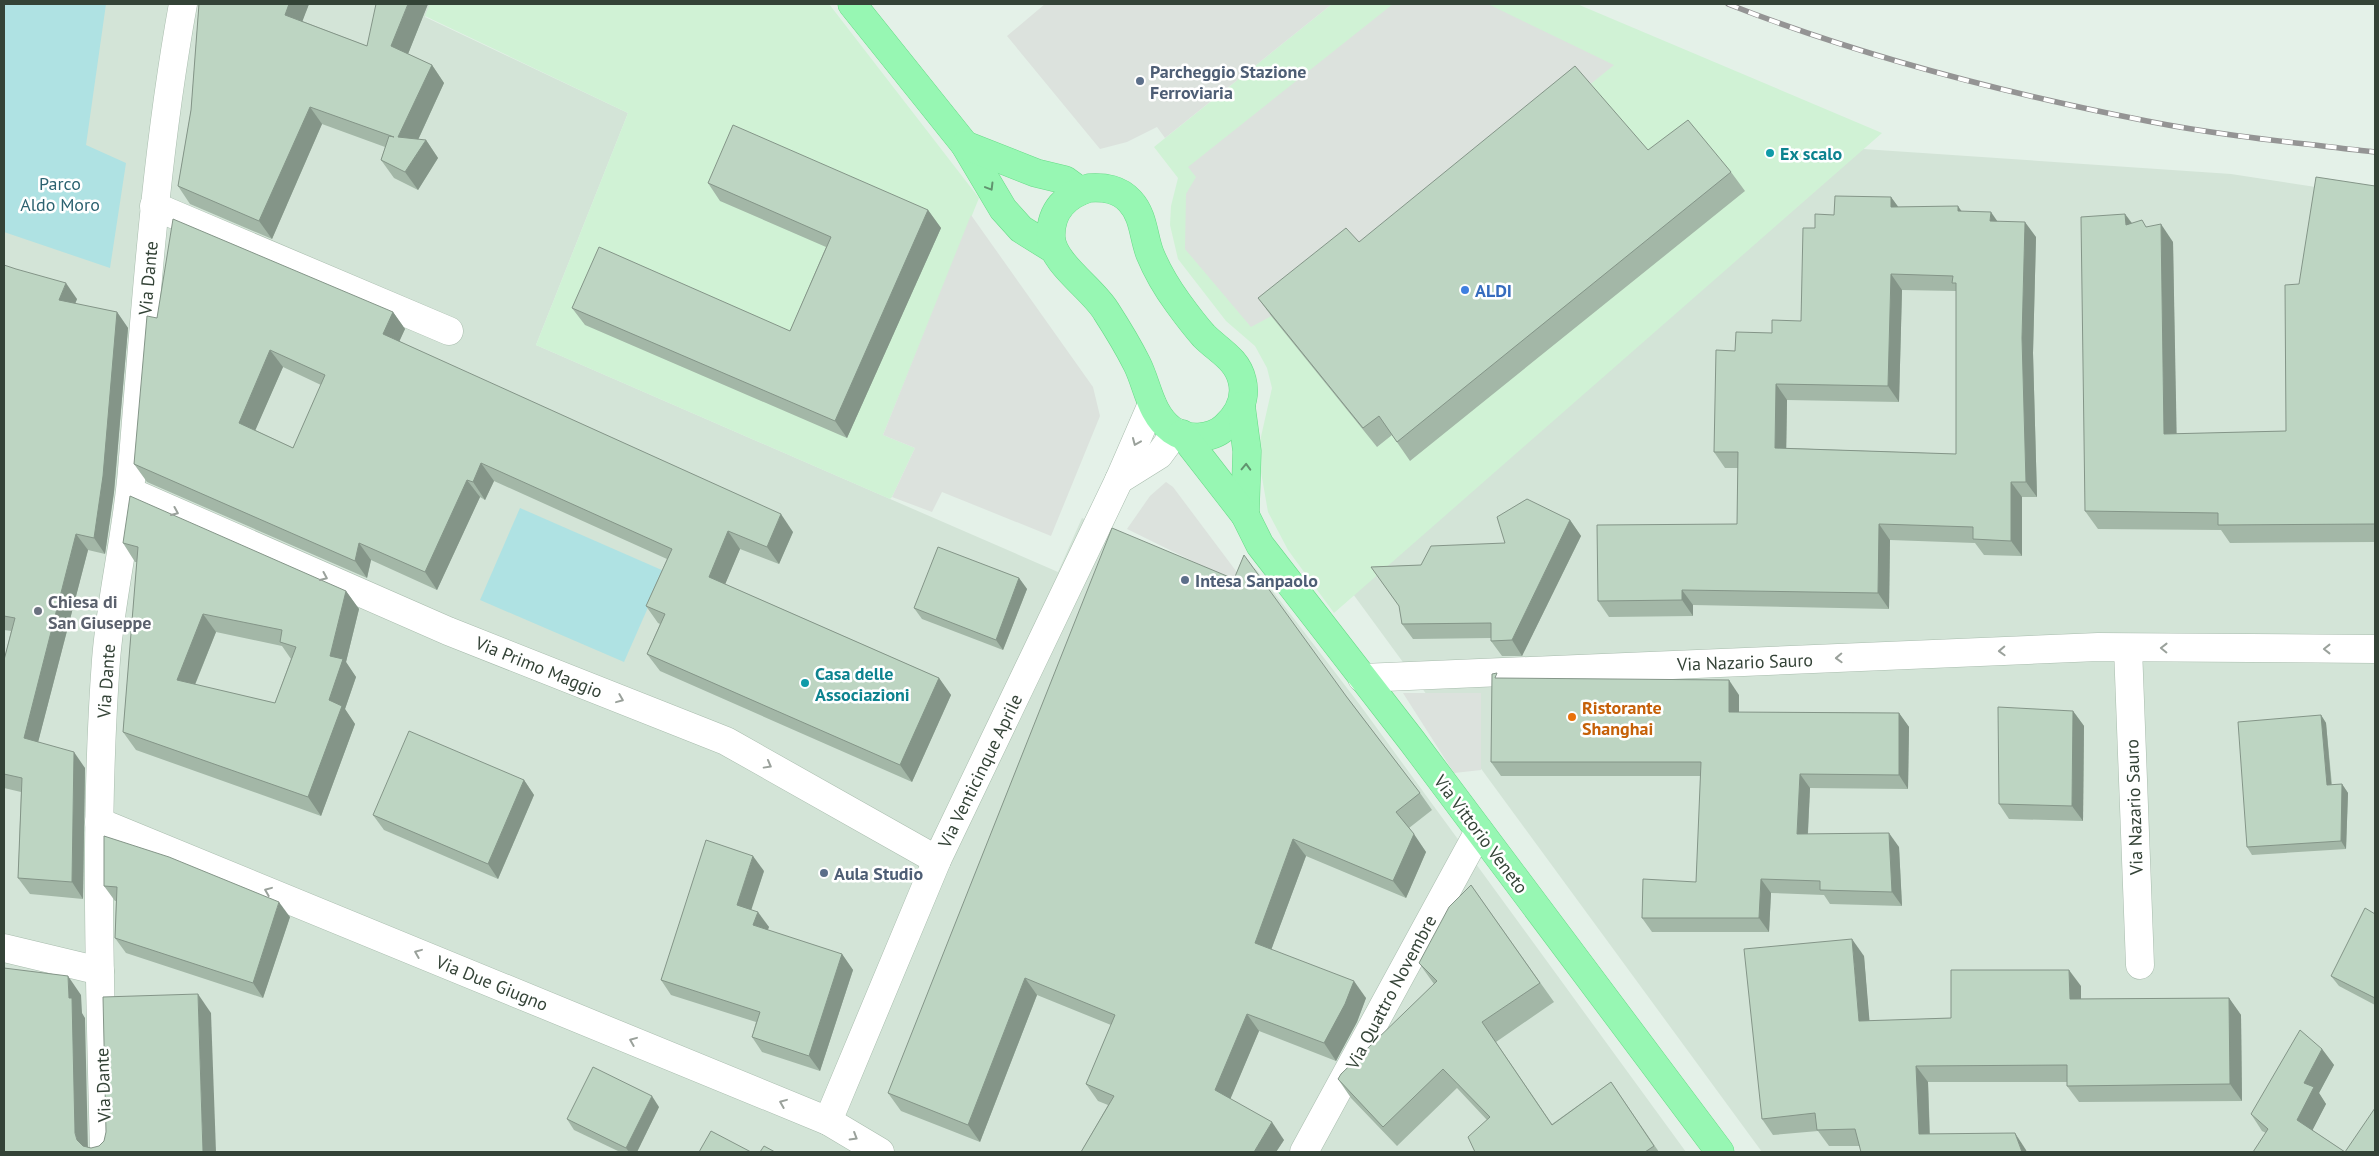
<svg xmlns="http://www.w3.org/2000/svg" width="2379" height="1156" font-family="'PT Sans',sans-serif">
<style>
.residential{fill:#d3e4d7}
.commercial{fill:#d0f2d5}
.green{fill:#afe2e3}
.parking{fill:#dce2dd}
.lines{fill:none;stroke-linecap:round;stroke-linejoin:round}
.minor-casing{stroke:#a8bcad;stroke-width:29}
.major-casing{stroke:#68db88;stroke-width:29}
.minor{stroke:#fff;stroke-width:28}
.major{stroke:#97f7b3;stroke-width:28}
.rail-casing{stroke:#949494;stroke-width:5.5}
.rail{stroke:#fff;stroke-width:4;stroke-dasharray:11;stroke-linecap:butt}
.wall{fill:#a3b7a7;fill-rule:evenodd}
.shaded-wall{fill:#849588}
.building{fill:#bdd5c2;stroke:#849588;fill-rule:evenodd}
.oneway{stroke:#61946f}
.oneway2{stroke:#9aa19b}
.service-dot{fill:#5c6f8a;stroke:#fff;stroke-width:2}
.culture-dot{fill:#0f9aa8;stroke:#fff;stroke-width:2}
.shop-dot{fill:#3f7fe0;stroke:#fff;stroke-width:2}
.worship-dot{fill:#6b7280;stroke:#fff;stroke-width:2}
.food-dot{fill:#e8710a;stroke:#fff;stroke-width:2}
.labels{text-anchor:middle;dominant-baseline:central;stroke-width:5;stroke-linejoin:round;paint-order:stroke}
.service-label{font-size:18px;font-weight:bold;fill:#4e5e75;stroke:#fff;text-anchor:start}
.culture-label{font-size:18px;font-weight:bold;fill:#0d838f;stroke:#fff;text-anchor:start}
.park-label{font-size:18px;fill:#2c6270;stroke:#fff}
.street-label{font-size:18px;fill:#344337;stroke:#fff}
.shop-label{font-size:18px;font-weight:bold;fill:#366cbe;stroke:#fff;text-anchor:start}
.worship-label{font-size:18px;font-weight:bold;fill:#5b616d;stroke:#fff;text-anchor:start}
.food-label{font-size:18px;font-weight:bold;fill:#c56008;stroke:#fff;text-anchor:start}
</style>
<rect width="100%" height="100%" fill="#e4f1e8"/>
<!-- residential -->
<g class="residential">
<path d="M4,4H430L425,17L628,113L536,345L1058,572L1082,518L1214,583L1237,591L1255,568L1360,705L1686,1152H4Z"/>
<path d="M1863,149L2231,174L2375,196V1152H1762L1353,594Z"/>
</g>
<!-- commercial -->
<g class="commercial">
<path d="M430,4H829L979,198L883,435L915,448L892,497L890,499L536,345L628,113L425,16Z"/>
<path d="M1332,4H1577L1882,133L1334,613L1288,550L1268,512L1261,472L1260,441L1272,388L1267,368L1255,346L1226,321L1178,259L1170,225L1171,206L1178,178L1154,147Z"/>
</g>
<!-- green -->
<g class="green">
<path d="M4,4H106L86,145L126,163L110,268L4,232Z"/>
<path d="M520,508L664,571L624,662L480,600Z"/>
</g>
<!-- parking -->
<g class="parking">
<path d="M1045,4H1332L1165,138L1157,127L1127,142L1100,149L1007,36Z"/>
<path d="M1393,4H1488L1614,65L1372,262L1251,327L1185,249L1186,194L1196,177L1188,167Z"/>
<path d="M971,215L1093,387L1100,416L1051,536L942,492L932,512L892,497L915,448L883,435Z"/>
<path d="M1166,482L1173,487L1239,575L1231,580L1127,529L1150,496Z"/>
<path d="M1403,693H1481V770L1454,773Z"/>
</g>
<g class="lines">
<!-- minor casing -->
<g class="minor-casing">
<g id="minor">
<path d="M154,206L449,331"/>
<path d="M1119,480L1159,455L1176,432"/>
<path d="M131,492L448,631L726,741L937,860"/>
<path d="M2128,648L2140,965"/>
<path d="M1362,678L2098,647L2375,649"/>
<path d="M99,822L828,1121L880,1152"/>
<path d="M4,948L100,971"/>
<path d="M828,1121L937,860L1119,480L1152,404"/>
<path d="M104,1152C100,988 94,823 106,660C111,596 127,534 132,470C145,314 155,158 183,4"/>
<path d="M1304,1152L1479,831"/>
</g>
</g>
<!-- major casing -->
<g class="major-casing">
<g id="major">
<path d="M852,4L965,145L1003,209L1021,229L1053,249"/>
<path d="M965,145L1036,173L1065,180L1080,191"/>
<path d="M1089,188C1105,187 1119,189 1130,201C1144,216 1143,236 1150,254C1157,271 1167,288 1178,303C1186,314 1195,326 1204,336C1219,351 1237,359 1242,380C1247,399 1238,415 1225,427C1211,440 1186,440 1172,430C1150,414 1148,386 1137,364C1128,346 1117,328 1106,311C1092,288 1052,263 1051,237C1050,211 1066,195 1089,188Z"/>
<path d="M1241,406L1247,451L1245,515"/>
<path d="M1182,434L1245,515L1260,545L1412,741L1720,1152"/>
</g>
</g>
<!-- minor -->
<use href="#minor" class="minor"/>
<!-- major -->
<use href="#major" class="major"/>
<!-- rail casing -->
<g class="rail-casing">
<path id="rail" d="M1728,4C1863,57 2004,93 2147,121C2222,136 2299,143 2375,152"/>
</g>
<!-- rail -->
<use href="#rail" class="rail"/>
</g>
<!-- wall -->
<g class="wall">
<path d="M199,4H309L302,21L367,46L428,4L408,54L432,65L444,83L418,140H426L438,158L418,190L394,178L381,160L385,147L322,124L272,239L190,204L178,186L191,110Z"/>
<path d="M1648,150L1731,172L1745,191L1410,461L1392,435L1377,447L1272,317L1258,298L1359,242Z"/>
<path d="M708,183L928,210L941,228L847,438L585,325L572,308L790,331L826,247L720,201Z"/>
<path d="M2375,186V542L2230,543L2221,530L2098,529L2085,511L2125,214L2132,223L2147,227L2173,242L2176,434L2286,431L2299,284Z"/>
<path d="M1891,197L1898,207L1962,212L1997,221L2036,237L2033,353L2037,497H2022V556L1984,555L1975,543L1890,540L1889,609L1693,605V616L1609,617L1598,601L1737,524L1738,468H1725L1714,452L1735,351L1772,333L1801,321L1815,228L1834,215ZM1902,290L1956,291V454L1786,448L1787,400L1899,402Z"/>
<path d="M4,265L77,299L75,304L117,312L128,328L114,492L105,554L88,550L38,742L85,768L83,899L30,894L18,878L21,792L4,788V660L11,631L4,630Z"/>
<path d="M393,312L405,329L399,341L793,532L779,564L740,549L725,584L939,678L951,695L912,782L660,671L647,654L660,624L658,623L646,606L667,559L494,481L485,500L480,497L437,590L371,560L367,578L147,482L134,464L157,318ZM283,367L321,385L293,448L255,430Z"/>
<path d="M1570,520L1581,536L1522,656H1502L1491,641V638L1413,639L1402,624L1400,607L1371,567L1421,565L1505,543Z"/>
<path d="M123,543L346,591L359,609L346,662L356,677L345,709L355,724L321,816L136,750L123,732L137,562H135ZM216,632L282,646L291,659L275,703L195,685Z"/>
<path d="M1019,578L1027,589L1003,650L922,619L914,608Z"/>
<path d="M1500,678L1739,695V712L1899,713L1909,727L1908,789L1810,788L1808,834L1899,847L1902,906L1830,904L1824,895L1771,893L1769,932H1652L1642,918L1696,882L1701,776H1501L1491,762Z"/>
<path d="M1346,696L1420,793L1432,810L1409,828L1426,852L1406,898L1306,856L1271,950L1366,998L1357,1022L1336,1061L1259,1031L1230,1099L1284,1140L1276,1152H1081L1108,1105L1098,1101L1086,1084L1111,1025L1037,995L980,1142L901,1111L888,1093Z"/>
<path d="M2073,711L2084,726L2083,821L2009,819L1999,804Z"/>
<path d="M2321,715L2326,723L2332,785L2342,784L2348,793L2346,849L2252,855L2247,847Z"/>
<path d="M524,780L534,795L498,879L384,830L373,815Z"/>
<path d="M104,836L290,917L263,998L126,953L115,938L116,901H115L104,886Z"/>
<path d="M764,871L751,909L769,927L767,930L842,954L853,970L820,1071L762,1052L752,1037L756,1022L671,995L661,980Z"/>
<path d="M1471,885L1554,1002L1496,1042L1552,1124L1611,1082L1659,1152H1475L1487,1120L1457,1088L1397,1146L1351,1098L1338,1079L1434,984L1419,963Z"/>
<path d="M2375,914V1005L2339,986L2331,976Z"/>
<path d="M1864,956L1869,1021L1951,1018L2081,986V999L2229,998L2241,1015L2242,1101L2079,1102L2067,1086V1082H1928L1930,1134L2026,1150L1859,1146H1829L1818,1131L1773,1135L1762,1119Z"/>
<path d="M2322,1049L2334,1065L2319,1093L2326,1104L2312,1130L2345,1152H2375H2253L2266,1133L2262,1131L2251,1114Z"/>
<path d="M659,1107L637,1152H620L574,1130L567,1119Z"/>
</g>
<!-- shaded-wall -->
<g class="shaded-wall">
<path d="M289,4H309L298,33L285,15Z"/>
<path d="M408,4H428L404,64L391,46Z"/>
<path d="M432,65L444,83L411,155L398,137Z"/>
<path d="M310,107L322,124L272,239L259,221Z"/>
<path d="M426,140L438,158L418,190L405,172Z"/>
<path d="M1891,197L1902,212L1891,207Z"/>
<path d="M1958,206L1969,222L1958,211Z"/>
<path d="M928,210L941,228L847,438L835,421Z"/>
<path d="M1991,212L2002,228L1990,221Z"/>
<path d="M2125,214L2138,232L2126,225Z"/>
<path d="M2025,222L2036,237L2033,353L2037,497L2026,482L2022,338Z"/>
<path d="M2161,224L2173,242L2177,452L2164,434Z"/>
<path d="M1891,274L1902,290L1899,402L1888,386Z"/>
<path d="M66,283L77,299L70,316L59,300Z"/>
<path d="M117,312L128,328L114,492L105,554L94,538Z"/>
<path d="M393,312L405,329L395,351L383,334Z"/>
<path d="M270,350L283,367L251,440L239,423Z"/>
<path d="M1776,384L1787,400L1786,464L1775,448Z"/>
<path d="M481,463L494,481L485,500L473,482Z"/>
<path d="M467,480L480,497L437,590L425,572Z"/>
<path d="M2011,482L2022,497V556L2011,541Z"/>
<path d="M781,514L793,532L779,564L767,547Z"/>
<path d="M1570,520L1581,536L1522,656L1512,640Z"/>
<path d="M1879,524L1890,540L1889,609L1878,593Z"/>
<path d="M728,531L740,549L721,594L709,577Z"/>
<path d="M76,534L88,550L35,754L24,738Z"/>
<path d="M359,543L371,560L367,578L355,561Z"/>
<path d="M1019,578L1027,589L1003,650L996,640Z"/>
<path d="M1682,590L1693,605V616L1682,600Z"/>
<path d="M346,591L359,609L346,662L356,677L345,709L355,724L321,816L308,797L330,656Z"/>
<path d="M203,614L216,632L189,699L177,680Z"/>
<path d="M939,678L951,695L912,782L900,765Z"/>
<path d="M1729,680L1739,695V726L1729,712Z"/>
<path d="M2073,711L2084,726L2083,821L2072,806Z"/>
<path d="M1899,713L1909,727L1908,789L1899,775Z"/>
<path d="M2321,715L2326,723L2332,793L2327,785Z"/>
<path d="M74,752L85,768L83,899L72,882Z"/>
<path d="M1800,774L1810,788L1807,848L1797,834Z"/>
<path d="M524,780L534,795L498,879L488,864Z"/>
<path d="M2342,784L2348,793L2346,849L2341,841Z"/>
<path d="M1889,833L1899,847L1902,906L1892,892Z"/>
<path d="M1414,834L1426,852L1406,898L1393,881Z"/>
<path d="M1293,839L1306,856L1267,961L1255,943Z"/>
<path d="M753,856L764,871L748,920L737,905Z"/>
<path d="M1761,879L1771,893L1769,932L1759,918Z"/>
<path d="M279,902L290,917L263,998L253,983Z"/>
<path d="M758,912L769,927L764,940L753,925Z"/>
<path d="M1852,939L1864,956L1871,1038L1859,1021Z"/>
<path d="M842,954L853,970L820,1071L809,1056Z"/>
<path d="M2069,970L2081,986V1016L2070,999Z"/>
<path d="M68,976L81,995L82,1013L85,1018L88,1152L77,1140L75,1133Z"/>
<path d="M1025,978L1037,995L980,1142L968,1125Z"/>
<path d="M1354,981L1366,998L1357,1022L1336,1061L1324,1043Z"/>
<path d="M198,994L211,1013L216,1152H203Z"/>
<path d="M2229,998L2241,1015L2242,1101L2230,1084Z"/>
<path d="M1247,1014L1259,1031L1227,1107L1215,1090Z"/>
<path d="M2322,1049L2334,1065L2319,1093L2326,1104L2309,1137L2297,1120L2304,1083Z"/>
<path d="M1916,1066L1928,1082L1930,1151L1919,1134Z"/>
<path d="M652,1096L659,1107L637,1152H629L626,1148Z"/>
<path d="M1272,1122L1284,1140L1276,1152H1254Z"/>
<path d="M2015,1133L2026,1150L2027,1152H2022Z"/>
</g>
<!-- building -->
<g class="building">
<path d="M199,4H289L285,15L367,46L376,4H408L391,46L432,65L398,137L426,140L405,172L381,160L389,136L394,137L310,107L259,221L178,186L191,110Z"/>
<path d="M1575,66L1648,150L1688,120L1731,172L1397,442L1379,416L1363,428L1258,298L1346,228L1359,242Z"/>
<path d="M733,125L928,210L835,421L572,308L599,247L790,331L831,237L708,183Z"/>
<path d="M2316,177L2375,186V524L2218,525V513L2085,511L2081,217L2125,214L2126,225L2142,220L2146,227L2161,224L2164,434L2286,431L2285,285L2299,284Z"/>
<path d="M1835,196L1891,197V207L1958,206V211L1991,212L1990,221L2025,222L2022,338L2026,482H2011V541L1973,539V527L1879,524L1878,593L1682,590V600L1598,601L1597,525L1737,524L1738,452H1714L1716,350L1735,351L1736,332L1772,333V320L1801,321L1803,228H1815V214L1834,215ZM1891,274L1953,276L1952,283H1956V454L1775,448L1776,384L1888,386Z"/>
<path d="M173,219L393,312L383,334L781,514L767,547L728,531L709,577L939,678L900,765L647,654L665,614L646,606L672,549L481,463L473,482L467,480L425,572L359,543L355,561L134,464L147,316L157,318ZM270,350L325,375L293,448L239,423Z"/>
<path d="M4,265L16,269L66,283L59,300L117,312L103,476L94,538L76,534L24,738L74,752L72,882L18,878L22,778L4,774V660L15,618L4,616Z"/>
<path d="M130,496L346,591L330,656L343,659L329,700L342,706L308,797L123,732L138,547L123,543ZM203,614L282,630L280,642L296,647L275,703L177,680Z"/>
<path d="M1527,499L1570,520L1512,640L1491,641V623L1402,624L1399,606L1371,567L1421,565L1431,546L1505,543L1497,517Z"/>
<path d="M1112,528L1234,579L1244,555L1346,696L1420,793L1396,812L1414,834L1393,881L1293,839L1255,943L1354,981L1345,1004L1324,1043L1247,1014L1215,1090L1272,1122L1254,1152H1081L1114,1096L1086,1084L1115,1015L1025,978L968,1125L888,1093Z"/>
<path d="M938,547L1019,578L996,640L914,608Z"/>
<path d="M1497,673L1495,678L1729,680V712L1899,713V775L1800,774L1797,834L1889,833L1892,892L1820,890V881L1761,879L1759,918H1642L1643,879L1696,882L1701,762H1491L1492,674Z"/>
<path d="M1998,707L2073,711L2072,806L1999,804Z"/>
<path d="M2321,715L2327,785L2342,784L2341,841L2247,847L2238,722Z"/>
<path d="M409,731L524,780L488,864L373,815Z"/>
<path d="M104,836L169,857L279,902L253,983L115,938L117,887L104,886Z"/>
<path d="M706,840L753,856L737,905L758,912L753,925L842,954L809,1056L752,1037L760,1012L661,980Z"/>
<path d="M1471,885L1540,983L1482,1022L1552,1125L1611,1082L1654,1146L1645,1152H1475L1468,1137L1490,1117L1443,1069L1383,1127L1338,1079L1341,1074L1437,981L1419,963L1449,907Z"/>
<path d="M2365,908L2375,914V998L2331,976Z"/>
<path d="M1852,939L1859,1021L1951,1018V970H2069L2070,999L2229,998L2230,1084L2067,1086V1065L1916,1066L1919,1134L2015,1133L2022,1152H1861L1855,1129L1817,1130L1815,1113L1762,1119L1744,949Z"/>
<path d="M4,968L68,976L69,998H72L75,1133L77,1140L83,1146L91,1148L99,1146L104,1141L106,1132L103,997L198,994L203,1152H4Z"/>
<path d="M2300,1030L2322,1049L2304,1083L2314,1087L2297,1120L2345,1152L2375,1108V1152H2253L2268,1129L2251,1114Z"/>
<path d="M593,1067L652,1096L626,1148L567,1119Z"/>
<path d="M711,1131L751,1152H699Z"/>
<path d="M764,1146L775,1152H760Z"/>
</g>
<!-- one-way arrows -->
<defs><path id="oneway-chevron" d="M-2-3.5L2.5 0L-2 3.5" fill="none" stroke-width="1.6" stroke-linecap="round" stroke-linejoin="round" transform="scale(1.25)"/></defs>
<g class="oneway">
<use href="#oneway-chevron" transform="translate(990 187) rotate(59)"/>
<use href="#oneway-chevron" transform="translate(1246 467) rotate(-88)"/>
</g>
<g class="oneway2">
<use href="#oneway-chevron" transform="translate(1136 442) rotate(113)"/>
<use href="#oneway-chevron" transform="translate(175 512) rotate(24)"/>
<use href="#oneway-chevron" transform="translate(324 577) rotate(24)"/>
<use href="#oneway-chevron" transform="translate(2164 648) rotate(-179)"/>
<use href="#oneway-chevron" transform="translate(2327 649) rotate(180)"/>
<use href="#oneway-chevron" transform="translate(2002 651) rotate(178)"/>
<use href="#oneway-chevron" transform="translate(1839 658) rotate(178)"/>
<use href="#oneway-chevron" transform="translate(620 699) rotate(22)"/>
<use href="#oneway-chevron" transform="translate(768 765) rotate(29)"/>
<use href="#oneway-chevron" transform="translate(268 891) rotate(-158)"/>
<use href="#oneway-chevron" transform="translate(418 953) rotate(-158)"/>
<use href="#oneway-chevron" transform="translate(633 1041) rotate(-158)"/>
<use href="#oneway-chevron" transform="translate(783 1103) rotate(-158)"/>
<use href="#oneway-chevron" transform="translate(854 1137) rotate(31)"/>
</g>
<!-- markers -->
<g class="service-dot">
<circle cx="1140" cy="81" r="5"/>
<circle cx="1185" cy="580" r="5"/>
<circle cx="824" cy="873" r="5"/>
</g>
<g class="culture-dot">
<circle cx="1770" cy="153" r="5"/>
<circle cx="805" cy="683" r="5"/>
</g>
<circle class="shop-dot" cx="1465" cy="290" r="5"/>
<circle class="worship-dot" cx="38" cy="611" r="5"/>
<circle class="food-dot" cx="1572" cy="717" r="5"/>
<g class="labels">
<!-- service labels -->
<g class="service-label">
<text x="1150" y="71">Parcheggio Stazione<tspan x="1150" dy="21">Ferroviaria</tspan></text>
<text x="1195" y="580">Intesa Sanpaolo</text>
<text x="834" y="873">Aula Studio</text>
</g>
<!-- culture labels -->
<g class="culture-label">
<text x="1780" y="153">Ex scalo</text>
<text x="815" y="673">Casa delle<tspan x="815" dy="21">Associazioni</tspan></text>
</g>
<!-- park labels -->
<g class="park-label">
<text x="60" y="183">Parco<tspan x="60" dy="21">Aldo Moro</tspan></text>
</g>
<!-- street labels -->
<g class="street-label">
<text transform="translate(148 278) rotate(-85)">Via Dante</text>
<text transform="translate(1745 662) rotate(-2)">Via Nazario Sauro</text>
<text transform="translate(539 667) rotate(22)">Via Primo Maggio</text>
<text transform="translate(106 681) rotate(-86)">Via Dante</text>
<text transform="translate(980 771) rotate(-64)">Via Venticinque Aprile</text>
<text transform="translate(2134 807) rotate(-92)">Via Nazario Sauro</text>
<text transform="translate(1481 834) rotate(53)">Via Vittorio Veneto</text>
<text transform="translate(492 983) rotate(22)">Via Due Giugno</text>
<text transform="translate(1391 992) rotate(-62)">Via Quattro Novembre</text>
<text transform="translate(103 1085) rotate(-92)">Via Dante</text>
</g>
<!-- shop labels -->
<g class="shop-label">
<text x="1475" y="290">ALDI</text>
</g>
<!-- worship labels -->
<g class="worship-label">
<text x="48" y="601">Chiesa di<tspan x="48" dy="21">San Giuseppe</tspan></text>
</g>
<!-- food labels -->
<g class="food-label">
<text x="1582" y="707">Ristorante<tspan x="1582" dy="21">Shanghai</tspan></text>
</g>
</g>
<!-- border -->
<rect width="2379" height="1156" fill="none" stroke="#344337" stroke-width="10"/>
</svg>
